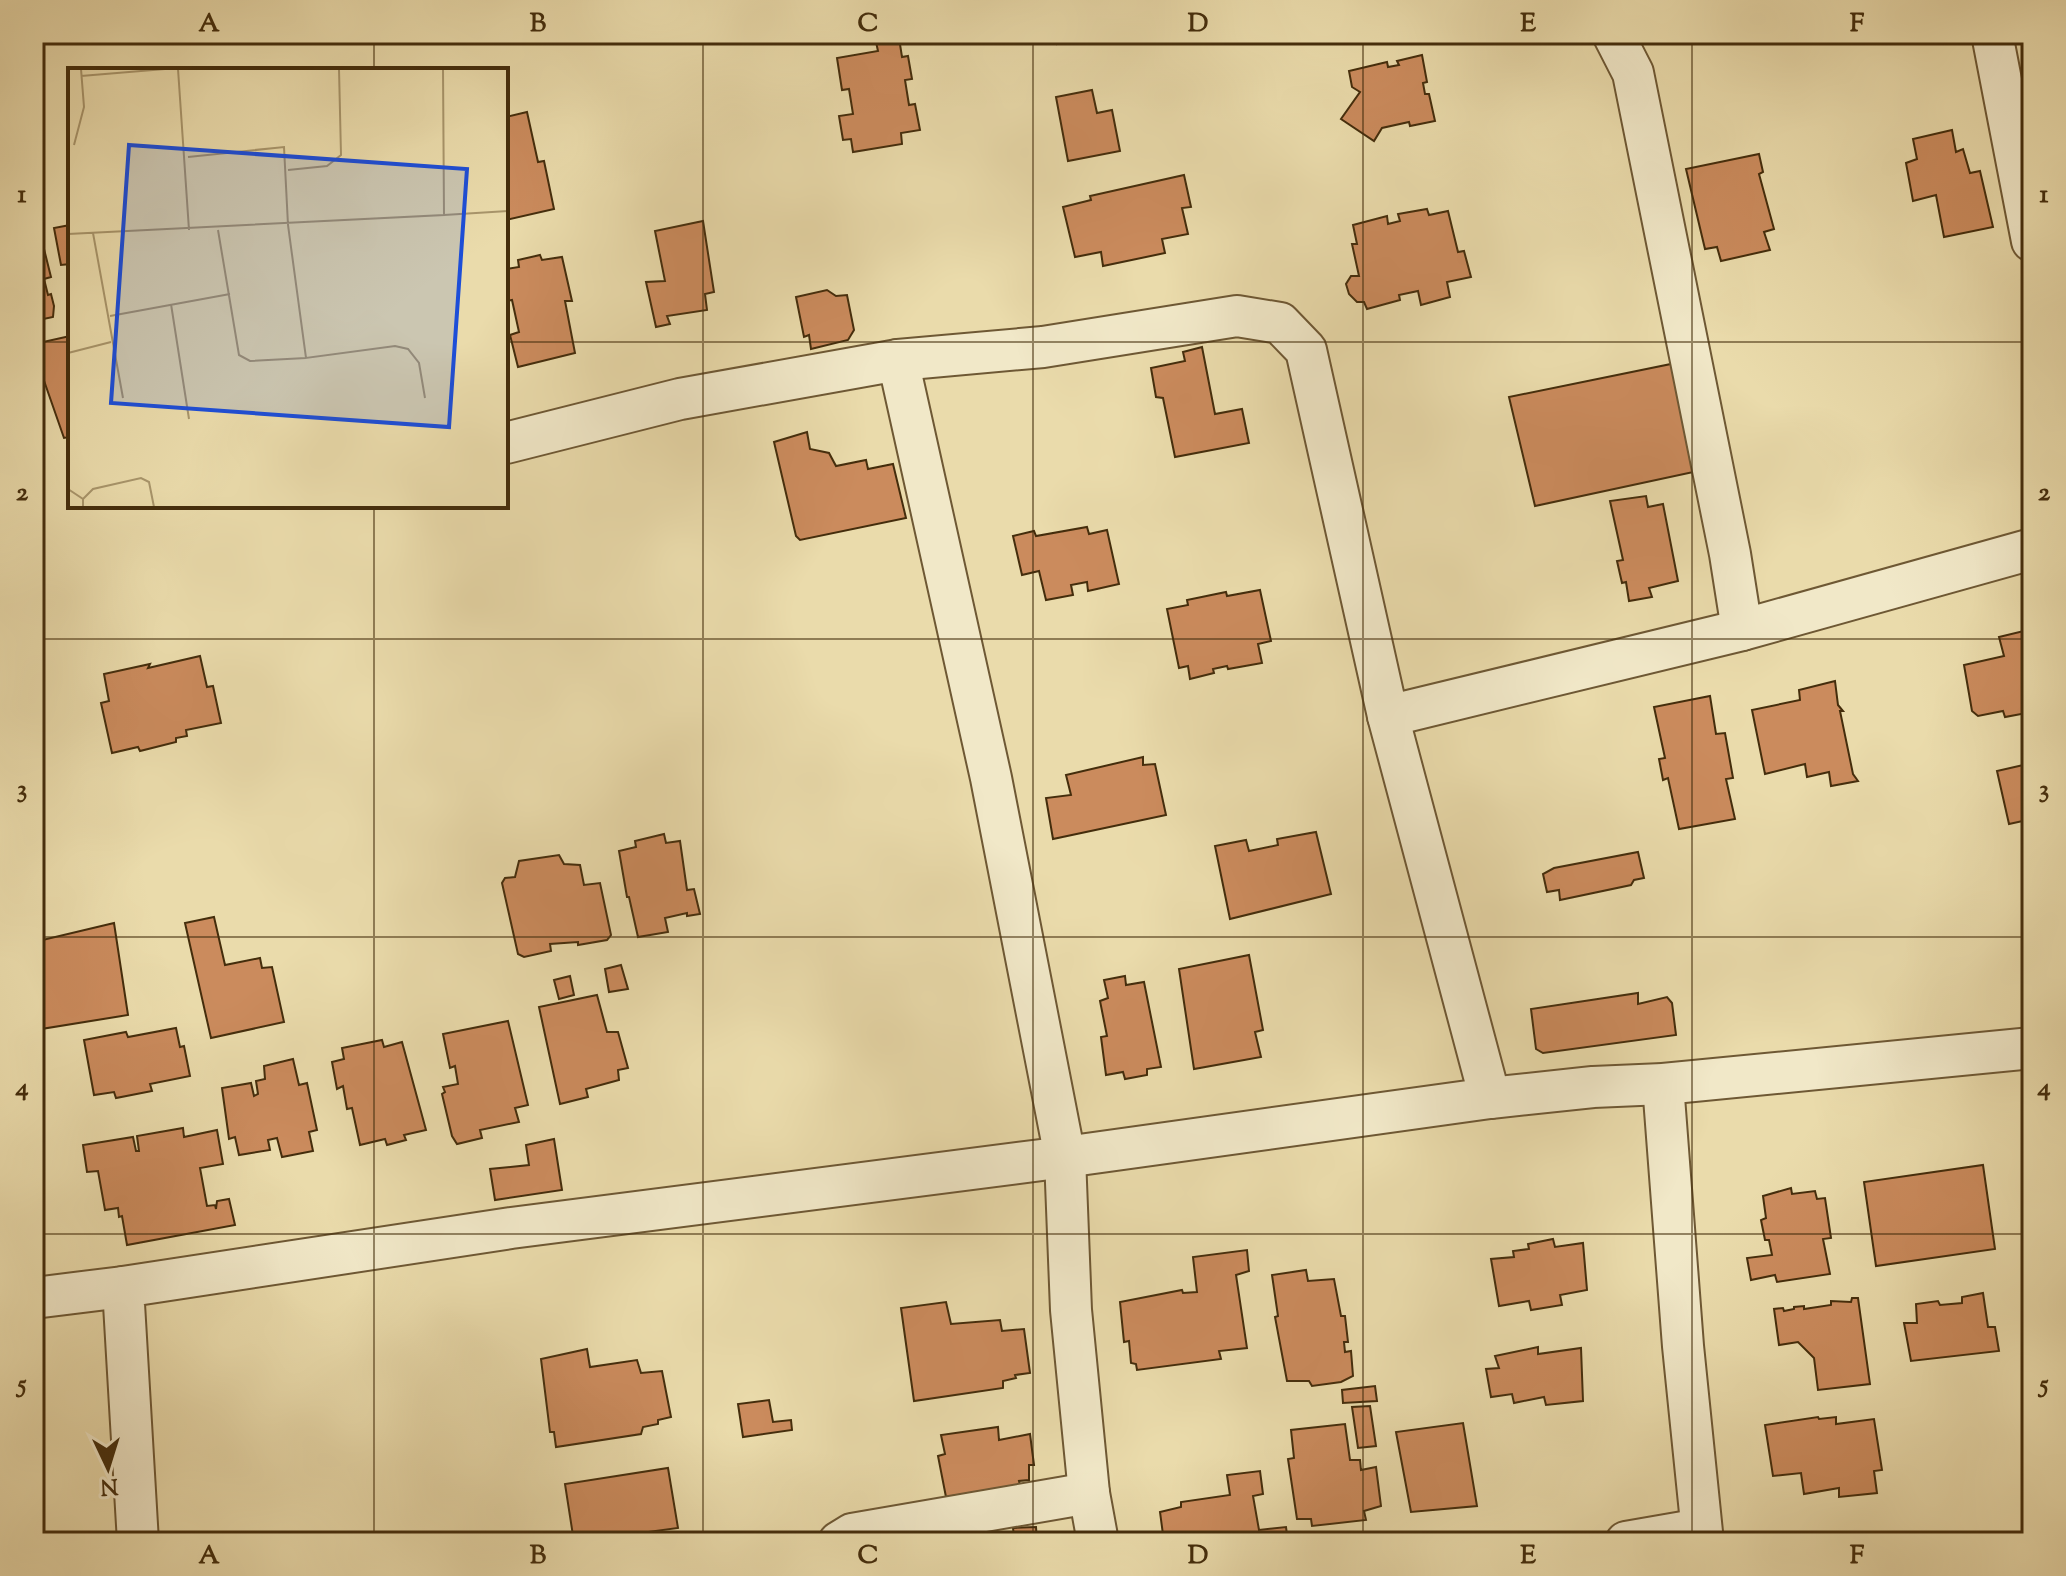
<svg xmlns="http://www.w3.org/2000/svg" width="2066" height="1576" font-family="'Sorts Mill Goudy',serif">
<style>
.building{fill:#cb8b5d;stroke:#442d0c;stroke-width:2}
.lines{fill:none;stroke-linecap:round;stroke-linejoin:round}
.minor-casing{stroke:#6e5834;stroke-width:44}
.minor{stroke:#f1e8c8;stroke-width:40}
.grid{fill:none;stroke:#442d0c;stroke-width:2;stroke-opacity:0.55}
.inset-road{fill:none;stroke:#a8956b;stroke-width:2}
.view{fill:#1d4ed8;fill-opacity:0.15;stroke:#1d4ed8;stroke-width:4}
.inset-edge{fill:none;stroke:#442d0c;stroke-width:4}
.neatline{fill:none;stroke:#442d0c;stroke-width:3}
.grid-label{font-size:26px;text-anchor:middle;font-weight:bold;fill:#442d0c}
</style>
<rect width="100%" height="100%" fill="#eadbab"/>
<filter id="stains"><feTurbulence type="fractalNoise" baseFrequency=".0025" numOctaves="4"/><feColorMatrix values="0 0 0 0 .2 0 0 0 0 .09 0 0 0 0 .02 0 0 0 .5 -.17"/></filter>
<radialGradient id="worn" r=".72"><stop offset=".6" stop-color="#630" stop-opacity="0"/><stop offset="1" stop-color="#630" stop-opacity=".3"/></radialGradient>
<!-- building -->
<g class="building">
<path d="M1055,34H1088L1089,37L1057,44Z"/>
<path d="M899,38L902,57L908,56L912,79L905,80L909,105L915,104L920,130L901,133L902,144L853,152L851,139L843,140L839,116L853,114L849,89L842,90L837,58L878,51L876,42Z"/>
<path d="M1422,55L1427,82L1423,83L1425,94H1429L1435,121L1410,126L1409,122L1382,128L1374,141L1341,119L1360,92L1352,87L1349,71L1387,62L1388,67L1399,65L1397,61Z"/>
<path d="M1092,90L1097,113L1112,110L1120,151L1068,161L1056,97Z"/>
<path d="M527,112L538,162L544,161L554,209L506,220V117Z"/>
<path d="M1952,130L1956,152L1963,149L1970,173L1980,171L1993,227L1944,237L1936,195L1913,201L1906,163L1917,159L1913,139Z"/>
<path d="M1759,154L1763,172L1759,174L1774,229L1764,232L1770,250L1721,261L1717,247L1705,249L1686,169Z"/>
<path d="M1184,175L1191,207L1182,208L1188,234L1162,239L1165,253L1103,266L1101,252L1075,257L1063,207L1091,200L1090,196Z"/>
<path d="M1427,209L1429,215L1448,211L1458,252L1464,251L1471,277L1447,282L1450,297L1421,305L1418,291L1399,295L1400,300L1367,309L1364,302H1357L1349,294L1346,284L1351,276H1359L1352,244H1357L1353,225L1387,216L1388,224L1400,221L1398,214Z"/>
<path d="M35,213L51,277L44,279L48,295L51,294L54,306L53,317L34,321Z"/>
<path d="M703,221L714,292L705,294L707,310L667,316L670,324L656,327L646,282L665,281L655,231Z"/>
<path d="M70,225V264L61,265L54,228Z"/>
<path d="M540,255L542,260L562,257L572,301H565L575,353L518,367L510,335L519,332L512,300L506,301V269L519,267L518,260Z"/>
<path d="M827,290L836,296L847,295L854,330L848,340L811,349L809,335L804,337L796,297Z"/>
<path d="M70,336V437L64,438L34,352V344Z"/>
<path d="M1202,347L1215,414L1242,409L1249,443L1175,457L1163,398L1156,397L1151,368L1185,361L1183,352Z"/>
<path d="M1671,364L1698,471L1535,506L1509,397Z"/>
<path d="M807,432L810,449L829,453L836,466L866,460L868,469L893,464L906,518L800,540L796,536L774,442Z"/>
<path d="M1646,496L1648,507L1663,504L1678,581L1649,588L1652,597L1629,601L1626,582L1622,583L1617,561L1623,560L1610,501Z"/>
<path d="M1087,527L1089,534L1107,530L1119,584L1088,591L1087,582L1071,585L1073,595L1046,600L1039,571L1022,575L1013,536L1034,531L1036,536Z"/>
<path d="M1260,590L1271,641L1258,644L1262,663L1228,669L1227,666L1213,669L1214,673L1190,679L1188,666L1179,668L1167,609L1188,605L1187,600L1226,592L1227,596Z"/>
<path d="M2032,629V712L2005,717L2003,711L1978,716L1972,711L1964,665L2004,656L1999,637Z"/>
<path d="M200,656L207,687L213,686L221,723L186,730L187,736L176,738V742L140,751L138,747L112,753L101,703L109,701L104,674L150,664L148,668Z"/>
<path d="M1835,681L1838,705L1843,711H1840L1853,774L1858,781L1831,786L1829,772L1807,777L1805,764L1765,774L1752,710L1800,700L1799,690Z"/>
<path d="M1710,696L1716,734L1725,733L1733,778L1726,779L1735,819L1679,829L1668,778L1663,780L1659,759L1665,758L1654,707Z"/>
<path d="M1143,757V765L1155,764L1166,815L1053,839L1046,798L1071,795L1066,775Z"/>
<path d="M2032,763V819L2009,824L1997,771Z"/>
<path d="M1316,832L1331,894L1230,919L1215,846L1246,840L1249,851L1278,845L1277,839Z"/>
<path d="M664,834L666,843L680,841L687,890L694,889L700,914L687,916V913L665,918L668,932L638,937L629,897H627L619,851L636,847L635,841Z"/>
<path d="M1638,852L1644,878L1634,880L1631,885L1560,900L1559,890L1547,892L1543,874L1554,868Z"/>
<path d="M559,855L564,864L580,865L584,885L600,883L611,935L607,940L578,945V942L550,944L551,951L524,957L518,954L502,883L505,878L515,877L519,861Z"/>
<path d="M214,917L225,965L260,958L262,968L272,967L284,1022L211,1038L185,923Z"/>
<path d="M114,923L128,1015L41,1029L34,1001V942Z"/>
<path d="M1249,955L1263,1030L1255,1032L1261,1057L1194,1069L1179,969Z"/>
<path d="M621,965L628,989L609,992L605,969Z"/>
<path d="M570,976L574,995L559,999L554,980Z"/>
<path d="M1125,976L1126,985L1144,982L1161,1067L1147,1069V1075L1125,1079L1123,1072L1106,1075L1101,1037L1107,1036L1100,1001L1108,998L1104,980Z"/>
<path d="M1638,993V1004L1667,997L1672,1003L1676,1035L1543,1053L1536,1049L1531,1009Z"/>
<path d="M597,995L607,1032H618L628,1068L618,1070L619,1080L586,1089L588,1097L560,1104L539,1007Z"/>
<path d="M508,1021L528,1105L515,1108L519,1122L480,1130L482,1138L457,1144L452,1136L442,1094L445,1092L443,1087L458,1084L455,1066L450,1068L443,1034Z"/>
<path d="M176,1028L180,1047L184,1046L190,1076L150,1084L152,1091L116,1098L114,1092L94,1095L84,1040L126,1032L128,1037Z"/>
<path d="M382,1040L384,1047L402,1042L426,1130L404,1135L406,1140L387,1145L385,1139L360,1145L352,1108L347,1109L343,1086L337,1089L332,1062L344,1059L342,1048Z"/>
<path d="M293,1059L299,1085L307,1083L317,1130L309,1132L313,1151L282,1157L277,1138L268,1140L270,1150L239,1155L235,1137L229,1139L222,1088L251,1083L254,1096L258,1094L256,1081L265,1079L264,1066Z"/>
<path d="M183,1128L184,1137L217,1130L223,1164L200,1168L207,1206L215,1205L216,1209L217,1201L229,1199L235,1225L127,1245L122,1216L119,1217L118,1208L105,1210L98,1171L87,1172L83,1145L133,1137L136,1151H139L137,1136Z"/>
<path d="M554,1139L562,1190L495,1200L490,1169L529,1165L526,1145Z"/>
<path d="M1983,1165L1995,1249L1876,1266L1864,1182Z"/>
<path d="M1791,1188L1792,1194L1815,1191L1817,1199L1825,1198L1831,1238L1823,1239L1830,1274L1777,1282L1775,1275L1751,1280L1747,1258L1772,1255L1769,1240H1765L1761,1220L1766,1218L1763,1196Z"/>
<path d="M1553,1239L1555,1247L1583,1243L1587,1290L1560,1295L1562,1305L1531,1310L1529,1301L1499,1306L1491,1259L1514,1257L1513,1251L1529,1249L1528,1244Z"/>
<path d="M1247,1250L1249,1271L1236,1275L1247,1348L1219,1351L1221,1359L1137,1370L1136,1364L1131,1363L1129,1341L1124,1342L1120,1302L1182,1290L1183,1293L1197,1292L1193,1257Z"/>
<path d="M1306,1270L1308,1281L1334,1279L1341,1316H1345L1348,1342H1344L1345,1352L1351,1351L1353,1376L1341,1382L1312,1386L1309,1381H1287L1275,1317L1278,1316L1272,1275Z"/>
<path d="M1983,1293L1988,1327H1995L1999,1351L1911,1361L1904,1323H1917L1916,1304L1938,1301L1940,1305L1962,1303V1297Z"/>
<path d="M1852,1298H1858L1870,1384L1818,1390L1814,1358L1798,1342L1779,1345L1774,1309L1783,1308L1784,1311L1794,1309V1307L1804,1306V1309L1831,1305V1301L1851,1302Z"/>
<path d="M946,1302L951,1324L1000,1320L1002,1331L1024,1329L1030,1373L1015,1375L1016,1378L1003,1381V1388L914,1401L901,1308Z"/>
<path d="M1538,1347V1354L1581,1348L1583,1401L1546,1405L1544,1397L1514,1403L1512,1394L1491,1397L1486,1369L1499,1368L1495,1356Z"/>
<path d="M587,1349L590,1367L637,1360L641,1373L662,1371L671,1417L658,1420V1424L643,1427L641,1434L556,1447L554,1432H550L541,1359Z"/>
<path d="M1375,1386L1377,1401L1343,1403L1342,1390Z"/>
<path d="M769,1400L773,1422L791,1420L792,1430L743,1437L738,1404Z"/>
<path d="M1370,1406L1376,1446L1358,1448L1352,1407Z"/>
<path d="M1818,1417L1819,1419L1836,1417V1424L1874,1419L1882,1470L1874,1471L1877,1493L1839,1497V1488L1804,1494L1801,1473L1773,1476L1765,1425Z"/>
<path d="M1463,1423L1477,1506L1411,1512L1396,1432Z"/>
<path d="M1345,1424L1350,1460H1360L1361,1470L1376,1467L1381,1506L1364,1511L1366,1520L1312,1526L1311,1519H1297L1288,1459L1294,1458L1291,1430Z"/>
<path d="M998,1427L999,1440L1030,1434L1034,1465H1029V1480L1019,1481L1020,1485L946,1497L938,1456L945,1454L941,1435Z"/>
<path d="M668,1468L678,1528L574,1542L565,1484Z"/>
<path d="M1260,1471L1263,1494L1253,1496L1259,1530L1286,1527L1288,1542H1164L1160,1512L1181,1507V1502L1230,1495L1227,1475Z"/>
<path d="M1036,1527L1037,1542H965L974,1541V1535L990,1533L991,1539L1014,1536L1013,1528Z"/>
</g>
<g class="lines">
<!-- minor casing -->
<g class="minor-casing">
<g id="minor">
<path d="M1613,34L1633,73L1730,554L1742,630"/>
<path d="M1993,39L2032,241"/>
<path d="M898,360L1043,347L1237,316L1280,323L1306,350L1388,716L1490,1098"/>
<path d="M506,443L680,399L898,360L991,778L1065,1157L1071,1310L1089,1493L1098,1542"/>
<path d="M1388,716L1742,630L2032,549"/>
<path d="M1663,1084L1683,1346L1703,1542"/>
<path d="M34,1298L123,1287"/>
<path d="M138,1542L123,1287L511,1228L1065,1157L1490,1098L1593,1087L1663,1084L2032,1048"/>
<path d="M839,1542L852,1534L1089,1493"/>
<path d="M1626,1542L1701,1529"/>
</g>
</g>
<!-- minor -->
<use href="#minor" class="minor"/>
</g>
<!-- grid -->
<path class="grid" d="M374,34V70M703,34V1542M1033,34V1542M1363,34V1542M1692,34V1542M34,342H70M506,342H2032M374,506V1542M34,639H2032M34,937H2032M34,1234H2032"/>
<!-- overview -->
<g transform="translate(68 68)">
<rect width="440" height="440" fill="#eadbab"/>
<path class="inset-road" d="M110,1L121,162M13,8L97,1M6,77L16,39L13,1M120,89L216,79L220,157L238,290L327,278L340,281L351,295L357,330M220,102L259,98L273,87L271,1M376,147L440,143M150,162L171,287L182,293L238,290M25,165L55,330M0,166L376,147L375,1M103,236L121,351M42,248L162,226M0,285L43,274M0,421L15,431V439M15,431L25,421L73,410L81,414L86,439"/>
<path class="view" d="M61,77L399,101L381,359L43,335Z"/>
<rect width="440" height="440" class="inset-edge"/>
</g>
<!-- margin -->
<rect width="2066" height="1576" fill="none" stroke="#eadbab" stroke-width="88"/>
<!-- north arrow -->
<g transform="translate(108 1468) rotate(176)" stroke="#f1e8c8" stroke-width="6" paint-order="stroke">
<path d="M0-6L14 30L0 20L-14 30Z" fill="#442d0c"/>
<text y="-12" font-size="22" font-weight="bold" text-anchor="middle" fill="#442d0c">N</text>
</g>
<rect x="44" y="44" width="1978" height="1488" class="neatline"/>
<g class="grid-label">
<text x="209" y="31">A</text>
<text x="538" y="31">B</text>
<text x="868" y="31">C</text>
<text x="1198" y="31">D</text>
<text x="1528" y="31">E</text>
<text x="1857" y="31">F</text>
<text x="22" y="202">1</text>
<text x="2044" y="202">1</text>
<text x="22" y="500">2</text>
<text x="2044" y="500">2</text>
<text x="22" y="797">3</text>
<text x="2044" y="797">3</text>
<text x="22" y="1095">4</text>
<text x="2044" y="1095">4</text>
<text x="22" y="1392">5</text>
<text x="2044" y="1392">5</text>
<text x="209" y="1563">A</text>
<text x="538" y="1563">B</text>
<text x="868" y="1563">C</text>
<text x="1198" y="1563">D</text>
<text x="1528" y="1563">E</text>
<text x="1857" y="1563">F</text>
</g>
<rect width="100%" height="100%" filter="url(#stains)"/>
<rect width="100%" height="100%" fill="url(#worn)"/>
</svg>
